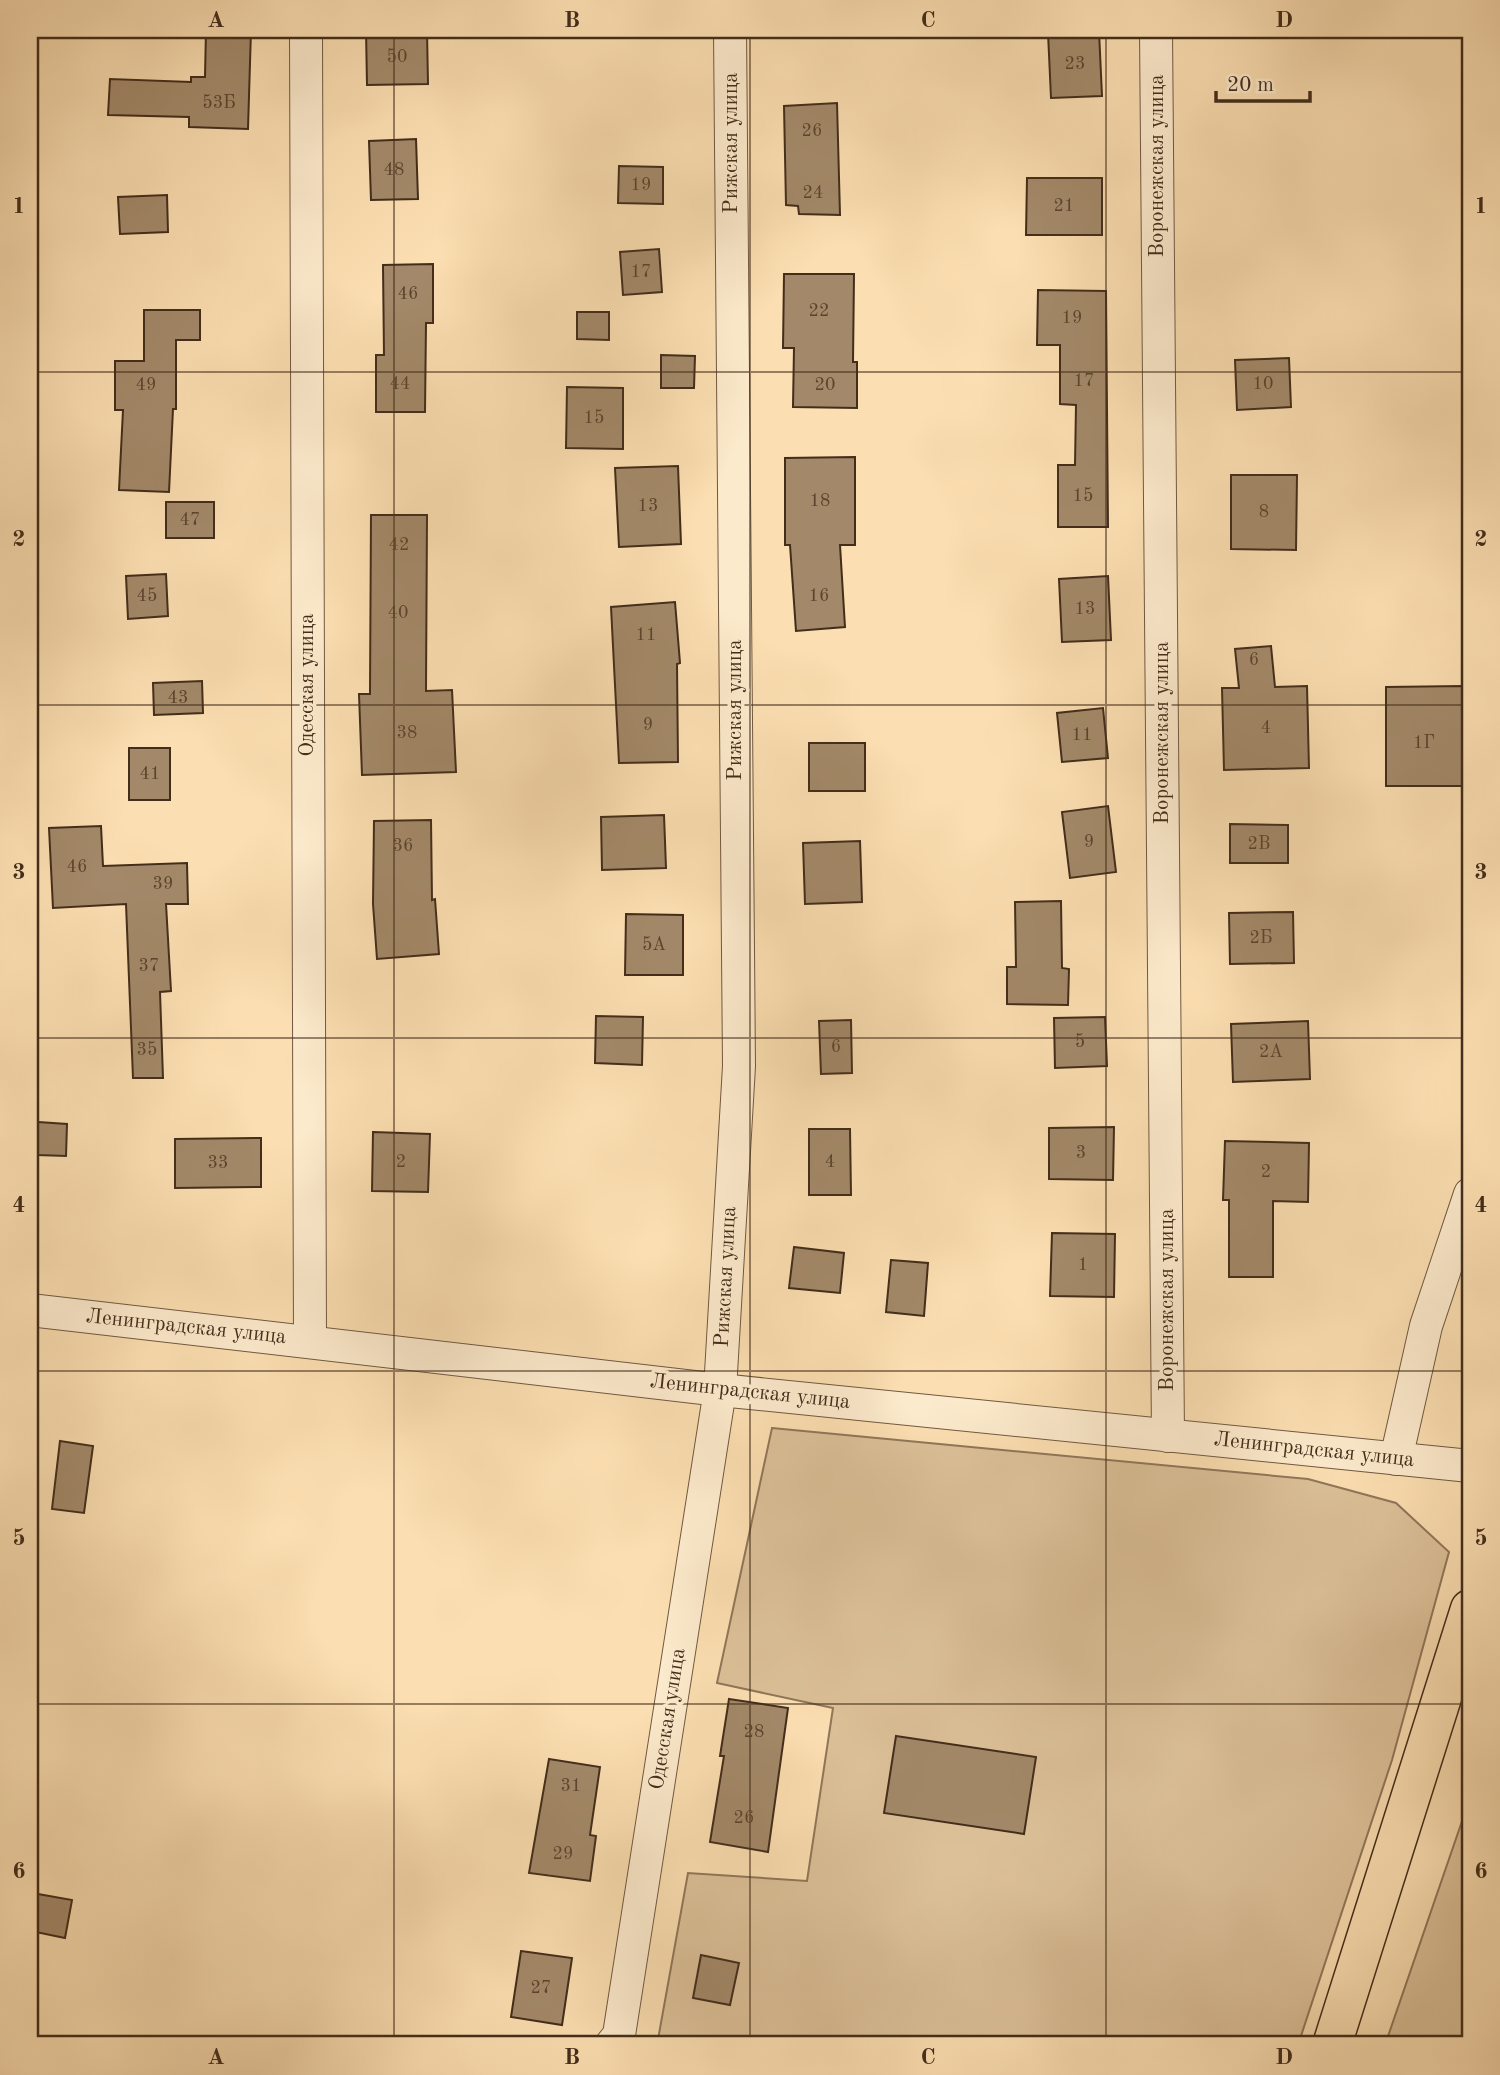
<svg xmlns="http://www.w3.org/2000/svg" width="1500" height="2075" font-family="'Old Standard TT',serif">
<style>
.green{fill:#dcc098;stroke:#90765a;stroke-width:2}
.building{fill:#a38969;stroke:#432d1b;stroke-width:2}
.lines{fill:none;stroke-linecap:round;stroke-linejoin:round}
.minor-casing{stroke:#715940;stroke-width:34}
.trunk-casing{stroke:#432d1b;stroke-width:41}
.minor{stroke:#fceacc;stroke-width:32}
.trunk{stroke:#fbdeb1;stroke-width:38}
.grid{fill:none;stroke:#432d1b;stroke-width:2;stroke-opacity:0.55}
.labels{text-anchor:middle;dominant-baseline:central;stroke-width:7;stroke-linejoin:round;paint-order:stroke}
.number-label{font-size:18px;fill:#5b442e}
.street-label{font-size:21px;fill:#432d1b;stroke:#fceacc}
.neatline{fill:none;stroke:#432d1b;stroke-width:2.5}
.grid-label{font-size:23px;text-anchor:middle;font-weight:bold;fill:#432d1b}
</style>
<rect width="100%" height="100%" fill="#fbdeb1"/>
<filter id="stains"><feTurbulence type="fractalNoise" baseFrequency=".00286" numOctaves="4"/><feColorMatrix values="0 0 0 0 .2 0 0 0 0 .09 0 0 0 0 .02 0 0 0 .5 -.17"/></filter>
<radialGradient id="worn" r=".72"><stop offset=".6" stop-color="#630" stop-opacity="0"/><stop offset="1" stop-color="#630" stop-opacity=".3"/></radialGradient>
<!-- green -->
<g class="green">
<path d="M772,1428L1308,1479L1396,1503L1449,1552L1392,1760L1298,2045H657L688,1873L807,1881L833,1708L717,1683Z"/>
<path d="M1470,1798V2045H1385Z"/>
</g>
<!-- building -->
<g class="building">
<path d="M206,30H251L248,129L189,127V117L108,115L110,79L191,82V77H205Z"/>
<path d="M366,30H427L428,84L367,85Z"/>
<path d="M1099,31L1102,96L1051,98L1048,33Z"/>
<path d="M837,103L840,215L799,214L798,206L786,205L784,106Z"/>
<path d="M416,139L418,199L371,200L369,141Z"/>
<path d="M619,166L663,167V204L618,203Z"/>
<path d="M1027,178H1102V235H1026Z"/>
<path d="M167,195L168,232L120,234L118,197Z"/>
<path d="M659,249L662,292L623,295L620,252Z"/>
<path d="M433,264V323H426L425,412H376V355H384L383,265Z"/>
<path d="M784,274H854L853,362H857V408L793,407L794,348H783Z"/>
<path d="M1038,290L1106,291L1108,527H1058V465H1075L1076,405L1060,404V345H1037Z"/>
<path d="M144,310H200V340H176V409H173L169,492L119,490L123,410H115V361H144Z"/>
<path d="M577,312H609V340L577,339Z"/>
<path d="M661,355L695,356L694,388H661Z"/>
<path d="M1289,358L1291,407L1237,410L1235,360Z"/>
<path d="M567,387L623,388V449L566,448Z"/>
<path d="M855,457V545H840L845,627L796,631L790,545H785V458Z"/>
<path d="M678,466L681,544L619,547L615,468Z"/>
<path d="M1231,475H1297L1296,550L1231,549Z"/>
<rect x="166" y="502" width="48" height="36"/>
<path d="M371,515H427L426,691L452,690L456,772L362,775L359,694H370Z"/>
<path d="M166,574L168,616L128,619L126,576Z"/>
<path d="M1108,576L1111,640L1062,642L1059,579Z"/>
<path d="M675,602L680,663L677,664L678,762L619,763L611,607Z"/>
<path d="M1271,646L1275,687L1307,686L1309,768L1224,770L1222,688H1239L1235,649Z"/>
<path d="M202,681L203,713L154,715L153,683Z"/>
<path d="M1462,686L1463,786H1386V687Z"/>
<path d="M1103,708L1108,758L1062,762L1057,713Z"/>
<rect x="809" y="743" width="56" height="48"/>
<rect x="129" y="748" width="41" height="52"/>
<path d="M1108,806L1116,872L1070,878L1062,812Z"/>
<path d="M664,815L666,868L602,870L601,817Z"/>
<path d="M431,820L432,900L435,899L439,954L377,959L373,904L374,821Z"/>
<path d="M1230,824L1288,825V863H1230Z"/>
<path d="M101,826L103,866L187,863L188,904H166L171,991L160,992L163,1078H133L126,904L53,908L49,828Z"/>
<path d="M860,841L862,902L805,904L803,843Z"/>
<path d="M1061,901L1062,968L1069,969L1068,1005L1007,1004V967H1016L1015,902Z"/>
<path d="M1293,912L1294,963L1230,964L1229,913Z"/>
<path d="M626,914L683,915V975H625Z"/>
<path d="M596,1016L643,1017L642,1065L595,1063Z"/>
<path d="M1105,1017L1107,1066L1055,1068L1054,1018Z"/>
<path d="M851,1020L852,1073L821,1074L819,1021Z"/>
<path d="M1308,1021L1310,1079L1233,1082L1231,1024Z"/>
<path d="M38,1122L67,1124L66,1156L37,1155Z"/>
<path d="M1114,1127L1113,1180L1049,1179V1128Z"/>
<path d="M809,1129H850L851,1195H809Z"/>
<path d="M373,1132L430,1134L428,1192L372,1191Z"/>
<path d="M261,1138V1187L175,1188V1139Z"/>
<path d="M1225,1141L1309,1143L1308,1202L1273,1201V1277H1229V1200H1223Z"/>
<path d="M1052,1233L1115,1234L1114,1297L1050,1296Z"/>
<path d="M794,1247L844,1253L840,1293L789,1288Z"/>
<path d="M891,1260L928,1263L924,1316L886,1312Z"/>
<path d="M60,1441L93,1446L84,1513L52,1509Z"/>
<path d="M729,1699L788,1708L768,1852L710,1842L724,1756H720Z"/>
<path d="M896,1736L1036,1757L1024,1834L884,1813Z"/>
<path d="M549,1759L600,1767L590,1835L596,1836L590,1881L529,1873Z"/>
<path d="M38,1894L72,1900L65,1938L31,1931Z"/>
<path d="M521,1951L572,1958L562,2025L511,2017Z"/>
<path d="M701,1955L739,1963L730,2005L693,1998Z"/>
</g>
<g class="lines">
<!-- minor casing -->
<g class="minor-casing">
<g id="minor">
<path d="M306,30L310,1340"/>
<path d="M1156,30L1168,1436"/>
<path d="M30,1310L720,1390L1470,1466"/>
<path d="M1396,1459L1426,1326L1470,1194"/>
<path d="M611,2045L619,2035L720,1390L739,1066L730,30"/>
</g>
</g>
<!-- trunk casing -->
<g class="trunk-casing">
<path id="trunk" d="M1332,2045L1470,1609"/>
</g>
<!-- minor -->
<use href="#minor" class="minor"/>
<!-- trunk -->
<use href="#trunk" class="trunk"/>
</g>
<!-- grid -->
<path class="grid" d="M394,30V2045M750,30V2045M1106,30V2045M30,372H1470M30,705H1470M30,1038H1470M30,1371H1470M30,1704H1470"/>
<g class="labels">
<!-- number labels -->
<g class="number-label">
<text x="397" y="57">50</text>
<text x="1075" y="64">23</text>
<text x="219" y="103">53Б</text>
<text x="812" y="131">26</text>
<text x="394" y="170">48</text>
<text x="641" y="185">19</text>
<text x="813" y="193">24</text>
<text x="1064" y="206">21</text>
<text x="641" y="272">17</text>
<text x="408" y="294">46</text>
<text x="819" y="311">22</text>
<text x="1072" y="318">19</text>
<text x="1084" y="381">17</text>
<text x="400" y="384">44</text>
<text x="1263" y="384">10</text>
<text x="146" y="385">49</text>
<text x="825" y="385">20</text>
<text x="594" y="418">15</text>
<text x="1083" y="496">15</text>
<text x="820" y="501">18</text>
<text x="648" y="506">13</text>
<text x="1264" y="512">8</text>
<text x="190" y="520">47</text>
<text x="399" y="545">42</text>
<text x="147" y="596">45</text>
<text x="819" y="596">16</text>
<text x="1085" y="609">13</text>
<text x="398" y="613">40</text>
<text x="646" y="635">11</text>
<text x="1254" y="660">6</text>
<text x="178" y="698">43</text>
<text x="648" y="725">9</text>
<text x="1266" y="728">4</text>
<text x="407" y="733">38</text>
<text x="1082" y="735">11</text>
<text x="1424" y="743">1Г</text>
<text x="150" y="774">41</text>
<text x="1089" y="842">9</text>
<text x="1259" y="844">2В</text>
<text x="403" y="846">36</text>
<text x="77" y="867">46</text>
<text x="163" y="884">39</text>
<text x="1261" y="938">2Б</text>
<text x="654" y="945">5А</text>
<text x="149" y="966">37</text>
<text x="1080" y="1042">5</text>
<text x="836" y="1047">6</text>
<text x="147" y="1050">35</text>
<text x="1271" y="1052">2А</text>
<text x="1081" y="1153">3</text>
<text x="401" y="1162">2</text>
<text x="830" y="1162">4</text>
<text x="218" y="1163">33</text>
<text x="1266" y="1172">2</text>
<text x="1083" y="1265">1</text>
<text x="754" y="1732">28</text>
<text x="571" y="1786">31</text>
<text x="744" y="1818">26</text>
<text x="563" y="1854">29</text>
<text x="541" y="1988">27</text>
</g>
<!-- street labels -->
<g class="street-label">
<text transform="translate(731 143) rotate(-90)">Рижская улица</text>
<text transform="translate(1157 166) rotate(-90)">Воронежская улица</text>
<text transform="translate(307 685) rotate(-90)">Одесская улица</text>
<text transform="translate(735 710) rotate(-90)">Рижская улица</text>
<text transform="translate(1162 733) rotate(-90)">Воронежская улица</text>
<text transform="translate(726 1277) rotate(-87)">Рижская улица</text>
<text transform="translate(1167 1300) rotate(-90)">Воронежская улица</text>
<text transform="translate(186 1327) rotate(6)">Ленинградская улица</text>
<text transform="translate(750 1392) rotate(6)">Ленинградская улица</text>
<text transform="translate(1314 1450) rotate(6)">Ленинградская улица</text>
<text transform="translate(668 1719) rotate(-81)">Одесская улица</text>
</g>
</g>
<!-- margin -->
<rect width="1500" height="2075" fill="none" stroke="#fbdeb1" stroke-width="77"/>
<!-- scale -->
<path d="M1216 91v10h94v-10" fill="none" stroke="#432d1b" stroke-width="3.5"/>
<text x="1227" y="91" font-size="21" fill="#432d1b" stroke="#fceacc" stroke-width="5" paint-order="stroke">20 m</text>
<rect x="38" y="38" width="1424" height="1998" class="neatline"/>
<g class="grid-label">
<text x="216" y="27">A</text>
<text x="572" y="27">B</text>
<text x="928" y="27">C</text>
<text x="1284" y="27">D</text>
<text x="19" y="213">1</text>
<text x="1481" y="213">1</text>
<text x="19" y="546">2</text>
<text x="1481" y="546">2</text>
<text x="19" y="879">3</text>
<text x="1481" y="879">3</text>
<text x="19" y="1212">4</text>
<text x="1481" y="1212">4</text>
<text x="19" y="1545">5</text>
<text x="1481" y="1545">5</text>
<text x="19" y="1878">6</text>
<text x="1481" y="1878">6</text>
<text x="216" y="2064">A</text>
<text x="572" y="2064">B</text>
<text x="928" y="2064">C</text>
<text x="1284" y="2064">D</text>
</g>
<rect width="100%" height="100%" filter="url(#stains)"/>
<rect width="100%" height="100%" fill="url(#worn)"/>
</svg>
